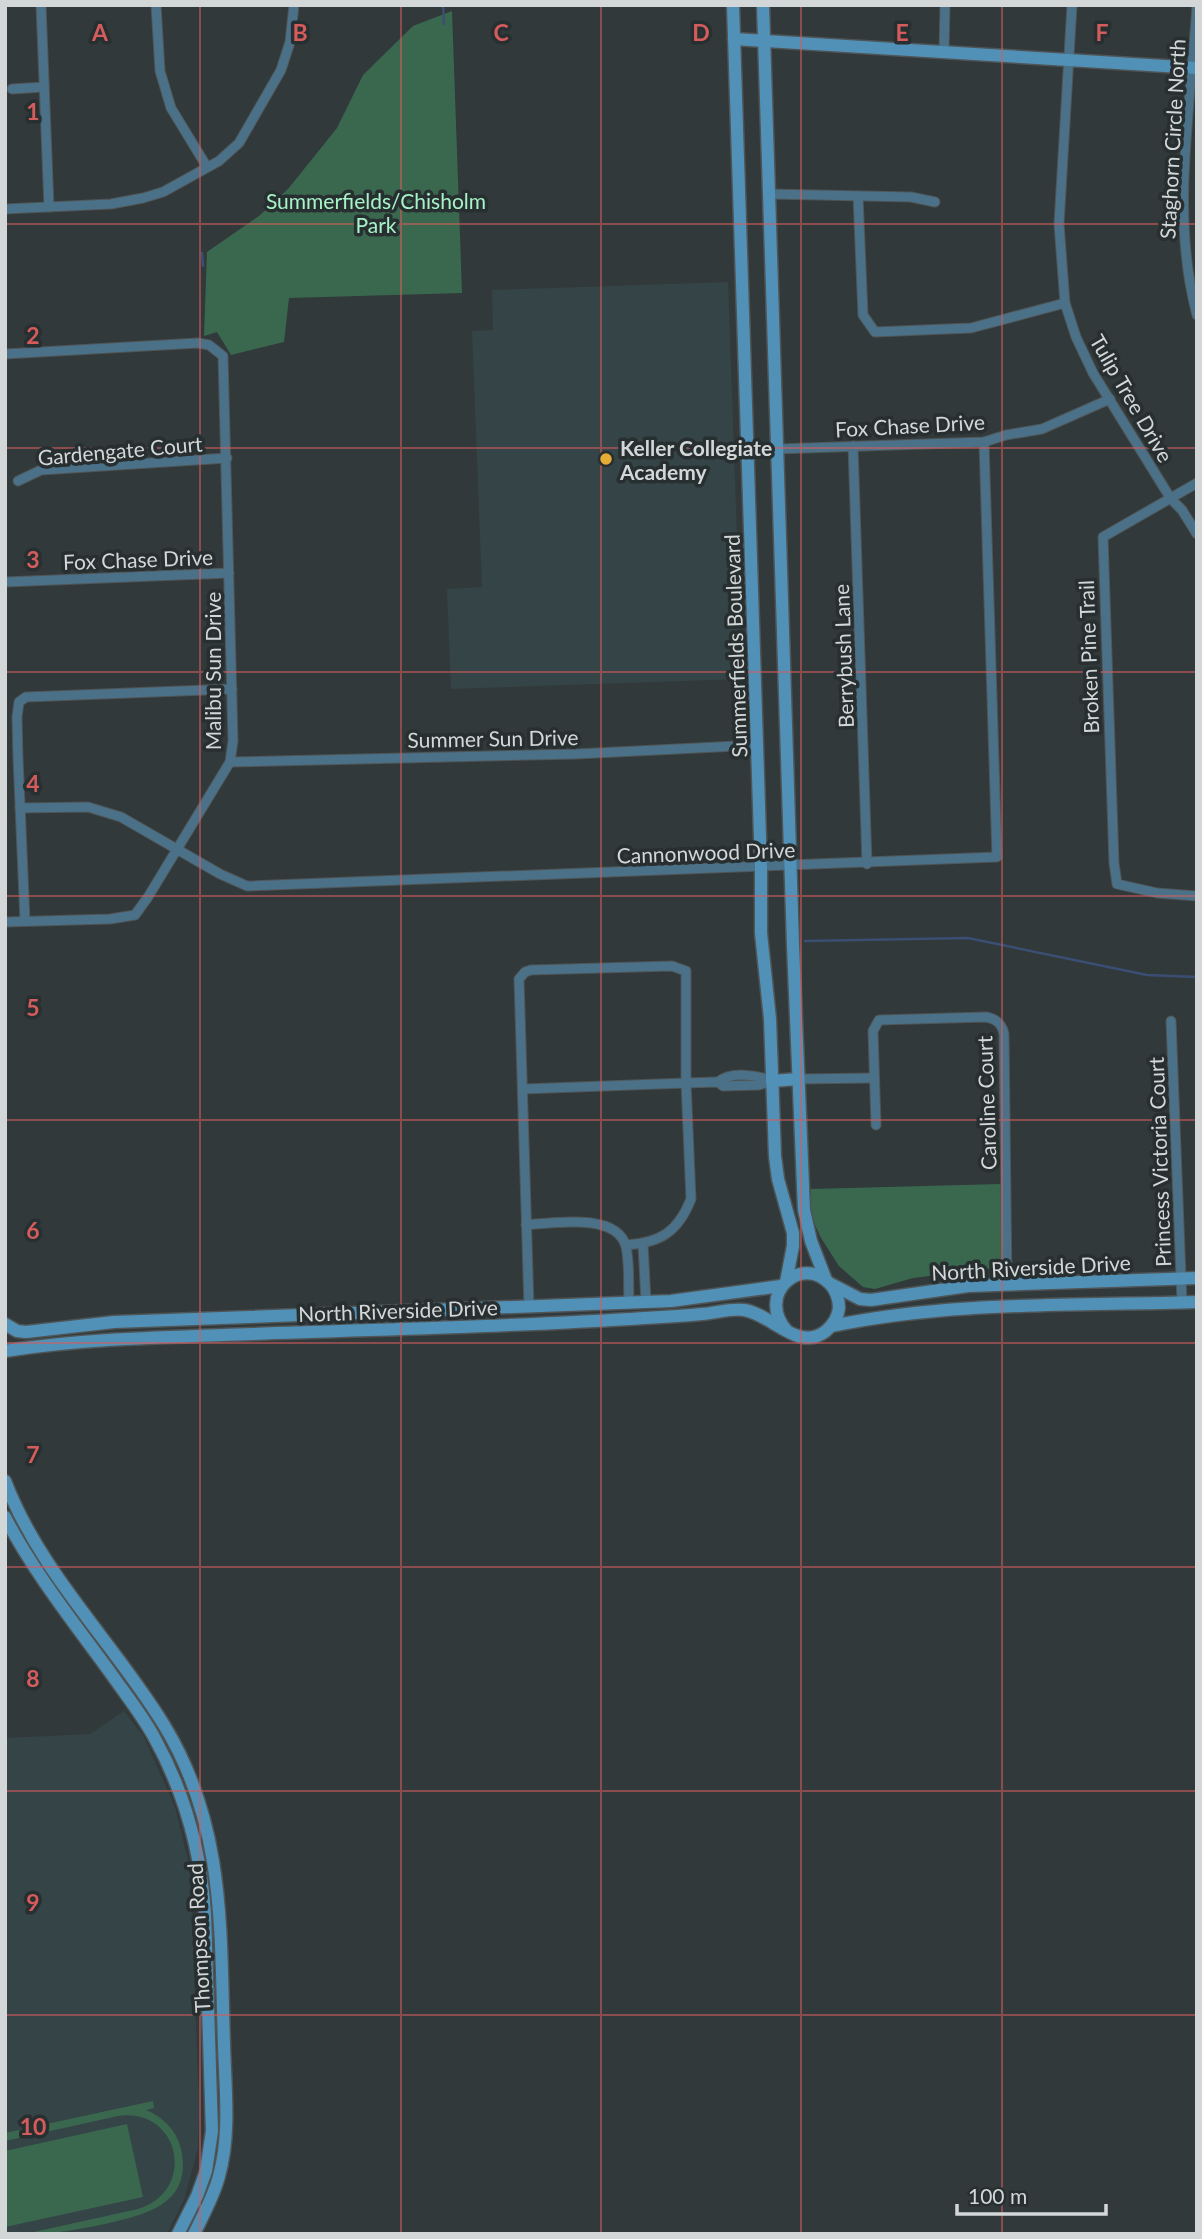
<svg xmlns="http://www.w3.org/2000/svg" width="1202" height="2239" font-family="Lato,sans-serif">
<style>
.built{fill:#354447}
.green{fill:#3a684f}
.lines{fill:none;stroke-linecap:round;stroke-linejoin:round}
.stream{stroke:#3b4e74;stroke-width:2.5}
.street-casing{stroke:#4f5556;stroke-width:11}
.secondary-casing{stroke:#4f5556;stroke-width:15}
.street{stroke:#4b7189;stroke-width:9}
.secondary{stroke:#5291b7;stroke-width:12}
.grid{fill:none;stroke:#d55c5d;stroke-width:2;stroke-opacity:0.55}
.poi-dot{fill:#e6ac36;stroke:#282f30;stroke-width:2.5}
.labels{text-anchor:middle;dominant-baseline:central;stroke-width:7;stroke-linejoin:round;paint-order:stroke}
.street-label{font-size:21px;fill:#d3d7d8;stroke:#282f30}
.park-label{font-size:21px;fill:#a5f3c7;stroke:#282f30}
.poi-label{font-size:21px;font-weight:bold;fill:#d3d7d8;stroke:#282f30;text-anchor:start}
.grid-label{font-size:23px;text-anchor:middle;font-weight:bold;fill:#d55c5d;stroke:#282f30;stroke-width:7;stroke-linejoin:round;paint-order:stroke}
</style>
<rect width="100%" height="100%" fill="#32393a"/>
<!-- built -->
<g class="built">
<path d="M728,282L742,679L451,689L447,589L482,587L472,331L493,330L492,290Z"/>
<path d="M124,1711L144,1737L175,1807L190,1868L199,2103L198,2148L184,2200L167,2234H5V1738L90,1734Z"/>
</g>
<!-- green -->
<g class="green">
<path d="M452,11L462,293L289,298L284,342L231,355L217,332L204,336L207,252L259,216L288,189L337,128L363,75L413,26Z"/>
<path d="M1001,1184L1003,1267L913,1278L875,1289L863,1287L839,1266L821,1238L811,1216V1189Z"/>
<path d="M153,2101L154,2108L146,2110C165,2118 179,2133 182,2154C190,2206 143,2215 105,2224C75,2230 55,2234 25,2234L138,2209C198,2191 180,2107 118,2116L5,2141V2133Z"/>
<path d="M127,2124L143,2197L5,2227V2151Z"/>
</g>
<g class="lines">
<!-- stream -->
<g class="stream">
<path d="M443,6L444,24"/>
<path d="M202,253L203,266"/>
<path d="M805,941L968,938L1147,975L1197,977"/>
</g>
<!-- street casing -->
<g class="street-casing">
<g id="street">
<path d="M41,5L49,207"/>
<path d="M156,5L160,71L171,108L207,167"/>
<path d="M1072,5L1059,224L1065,303L1076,337L1093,373L1171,499L1182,510L1197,534"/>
<path d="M1197,5C1191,107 1170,215 1197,315"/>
<path d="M944,52L945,5"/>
<path d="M12,89L44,87"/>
<path d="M770,194L911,197L935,202"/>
<path d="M858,196L863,315L875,332L971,328L1065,303"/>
<path d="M5,209L111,204L143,198L163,192L219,161L239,143L281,70L290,42L294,5"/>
<path d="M5,354L198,343L209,345L223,356L233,741L230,762L148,897L135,915L110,919L5,922"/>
<path d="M853,446L867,864"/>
<path d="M747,450L984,442L1006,435L1042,429L1110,399"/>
<path d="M18,481L41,470L227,458"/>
<path d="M1197,483L1103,537L1114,863L1117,884L1157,893L1197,896"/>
<path d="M5,582L229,573"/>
<path d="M230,762L576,754L757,745"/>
<path d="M20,808L88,807L121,817L220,874L247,886L997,857L984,442"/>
<path d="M25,921L18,758L17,717L19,702L26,697L232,689"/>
<path d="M1171,1021L1182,1302"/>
<path d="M798,1079L874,1078"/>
<path d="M718,1082C731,1071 757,1075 772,1081"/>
<path d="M523,1089L686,1083L691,1199C678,1232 660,1243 626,1245"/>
<path d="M876,1125L873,1031L879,1020L986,1017C997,1019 1002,1024 1004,1034L1007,1285"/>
<path d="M526,1225C552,1223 618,1212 626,1247C630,1265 628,1285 629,1302"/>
<path d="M643,1244L646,1302"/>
<path d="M529,1307L519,979L525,972L531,970L672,966L686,971V1083L718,1082L723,1086L759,1085L772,1081"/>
</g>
</g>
<!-- secondary casing -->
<g class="secondary-casing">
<g id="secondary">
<path d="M733,5L761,868V933L770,1019L775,1156L778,1179L793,1233V1246L786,1282"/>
<path d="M763,5L793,945L804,1210L811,1241L826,1280"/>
<path d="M734,39L1197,68"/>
<path d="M772,1081L798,1079"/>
<path d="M831,1284L860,1299L871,1300L968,1286L1197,1278"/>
<path d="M5,1324L17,1331L26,1332L114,1322L671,1301L781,1286"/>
<path d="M832,1326C951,1301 1075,1306 1197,1302"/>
<path d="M5,1351C88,1338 170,1337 253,1334C384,1329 514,1327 644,1318C664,1317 683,1316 702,1314C716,1313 731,1308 744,1310C772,1314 798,1353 826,1331C833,1325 838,1317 839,1308C839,1300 836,1290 830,1284C801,1253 755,1295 787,1331"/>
<path d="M5,1481C40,1573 114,1643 164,1725C226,1827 220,1930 224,2044C225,2087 231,2133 219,2176C214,2196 203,2215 194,2234"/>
<path d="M5,1517C34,1573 75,1624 112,1675C126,1695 142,1715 154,1737C185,1793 201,1851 205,1914L212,2131L206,2171L197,2196L178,2234"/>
</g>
</g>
<!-- street -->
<use href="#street" class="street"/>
<!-- secondary -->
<use href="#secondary" class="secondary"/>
</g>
<!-- grid -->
<path class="grid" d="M200,5V2234M401,5V2234M601,5V2234M801,5V2234M1002,5V2234M5,224H1197M5,448H1197M5,672H1197M5,896H1197M5,1120H1197M5,1343H1197M5,1567H1197M5,1791H1197M5,2015H1197"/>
<!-- markers -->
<circle class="poi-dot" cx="606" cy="459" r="7"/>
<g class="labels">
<!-- street labels -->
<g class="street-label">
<text transform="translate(1172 139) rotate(-87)">Staghorn Circle North</text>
<text transform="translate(1132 398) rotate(60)">Tulip Tree Drive</text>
<text transform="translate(910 425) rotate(-3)">Fox Chase Drive</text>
<text transform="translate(120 450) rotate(-5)">Gardengate Court</text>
<text transform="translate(138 559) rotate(-2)">Fox Chase Drive</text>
<text transform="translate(735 646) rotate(-92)">Summerfields Boulevard</text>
<text transform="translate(843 656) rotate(-92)">Berrybush Lane</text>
<text transform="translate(1088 657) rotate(-92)">Broken Pine Trail</text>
<text transform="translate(212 671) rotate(-90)">Malibu Sun Drive</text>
<text transform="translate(493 738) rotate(-1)">Summer Sun Drive</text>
<text transform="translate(706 852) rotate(-2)">Cannonwood Drive</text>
<text transform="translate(986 1103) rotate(-92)">Caroline Court</text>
<text transform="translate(1159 1162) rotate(-92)">Princess Victoria Court</text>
<text transform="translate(1031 1267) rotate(-3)">North Riverside Drive</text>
<text transform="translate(398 1310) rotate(-2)">North Riverside Drive</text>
<text transform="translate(198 1938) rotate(-93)">Thompson Road</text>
</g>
<!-- park labels -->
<g class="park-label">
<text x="376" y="200">Summerfields/Chisholm<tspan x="376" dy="24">Park</tspan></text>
</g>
<!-- poi labels -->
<g class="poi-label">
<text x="620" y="447">Keller Collegiate<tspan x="620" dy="24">Academy</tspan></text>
</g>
</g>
<g class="grid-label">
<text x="100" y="41">A</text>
<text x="300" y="41">B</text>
<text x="501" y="41">C</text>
<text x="701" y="41">D</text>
<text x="902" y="41">E</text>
<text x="1102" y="41">F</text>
<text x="33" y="120">1</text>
<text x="33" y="344">2</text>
<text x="33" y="568">3</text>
<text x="33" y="792">4</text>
<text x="33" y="1016">5</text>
<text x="33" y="1239">6</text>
<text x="33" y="1463">7</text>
<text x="33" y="1687">8</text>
<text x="33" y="1911">9</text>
<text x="33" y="2135">10</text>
</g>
<!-- border -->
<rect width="1202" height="2239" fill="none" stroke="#d3d7d8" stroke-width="14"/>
<!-- scale -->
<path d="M957 2204v10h149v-10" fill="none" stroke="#d3d7d8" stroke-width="3.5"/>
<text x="968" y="2204" font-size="21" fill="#d3d7d8" stroke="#282f30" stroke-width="5" paint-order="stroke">100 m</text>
</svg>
